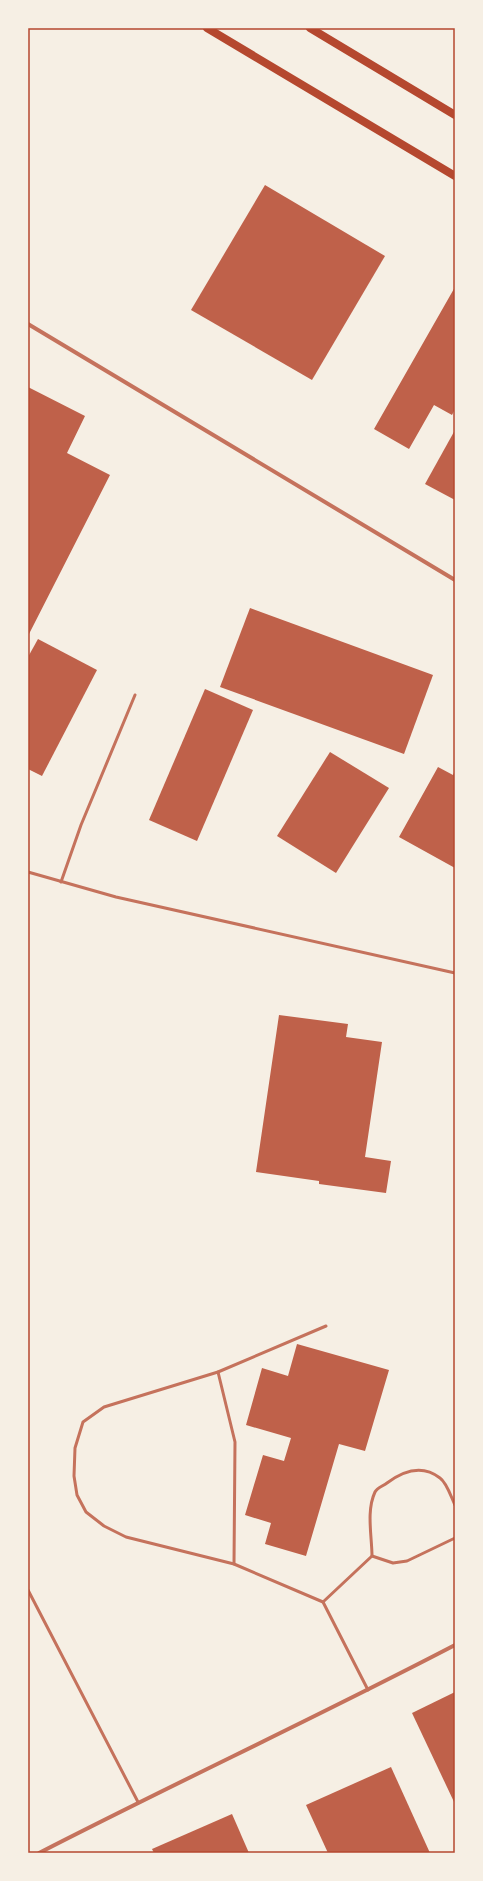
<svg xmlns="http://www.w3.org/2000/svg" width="483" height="1881" font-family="Signika,sans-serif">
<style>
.building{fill:#bf614a}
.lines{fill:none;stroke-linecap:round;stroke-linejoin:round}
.service{stroke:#c5725c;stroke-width:3}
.minor{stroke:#c5725c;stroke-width:4}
.secondary{stroke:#b5482f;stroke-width:8}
.neatline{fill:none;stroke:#b5482f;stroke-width:1.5}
</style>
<rect width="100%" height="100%" fill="#f6efe4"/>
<!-- building -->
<g class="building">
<path d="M265,185L385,256L312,380L191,310Z"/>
<path d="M455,287V409L452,415L434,405L409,449L374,429Z"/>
<path d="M28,387L85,416L67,453L110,475L28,636Z"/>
<path d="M455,430V500L425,484Z"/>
<path d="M250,608L433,675L404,754L220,687Z"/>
<path d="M38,639L97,670L42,776L28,769V657Z"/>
<path d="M205,689L253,710L197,841L149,820Z"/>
<path d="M330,752L389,788L336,873L277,836Z"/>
<path d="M438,767L453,775L455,770V868L399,837Z"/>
<path d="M279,1015L348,1024L346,1037L382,1042L365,1157L391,1161L386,1193L319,1184V1181L256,1172Z"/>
<path d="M297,1344L389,1370L365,1451L339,1444L306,1556L265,1544L271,1523L245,1515L263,1455L284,1461L291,1438L246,1425L262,1368L288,1376Z"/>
<path d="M455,1692V1804L412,1713Z"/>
<path d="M391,1767L430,1853H328L306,1805Z"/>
<path d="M232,1814L249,1853H154L152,1849Z"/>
</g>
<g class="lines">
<!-- service -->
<g class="service">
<path d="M28,872L116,897L455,973"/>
<path d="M61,882L81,825L135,695"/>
<path d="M326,1326L218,1372L104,1407L83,1422L75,1448L74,1476L77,1495L86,1512L104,1526L126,1537L234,1564L323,1602L368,1690"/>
<path d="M218,1372L235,1442L234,1564"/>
<path d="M372,1556L393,1563L407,1561L455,1538"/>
<path d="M28,1590L138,1802"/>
<path d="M323,1602L372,1556C372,1537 366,1511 375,1492C377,1488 383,1486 387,1483C403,1471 422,1464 440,1478C447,1483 451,1497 455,1505"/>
</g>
<!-- minor -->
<g class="minor">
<path d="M28,324L455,580"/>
<path d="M39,1853C177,1782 317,1717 455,1645"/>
</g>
<!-- secondary -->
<g class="secondary">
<path d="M207,28L455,176"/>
<path d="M310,28L455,115"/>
</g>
</g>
<!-- border -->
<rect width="483" height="1881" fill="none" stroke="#f6efe4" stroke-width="58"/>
<rect x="29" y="29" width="425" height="1823" class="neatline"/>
</svg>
